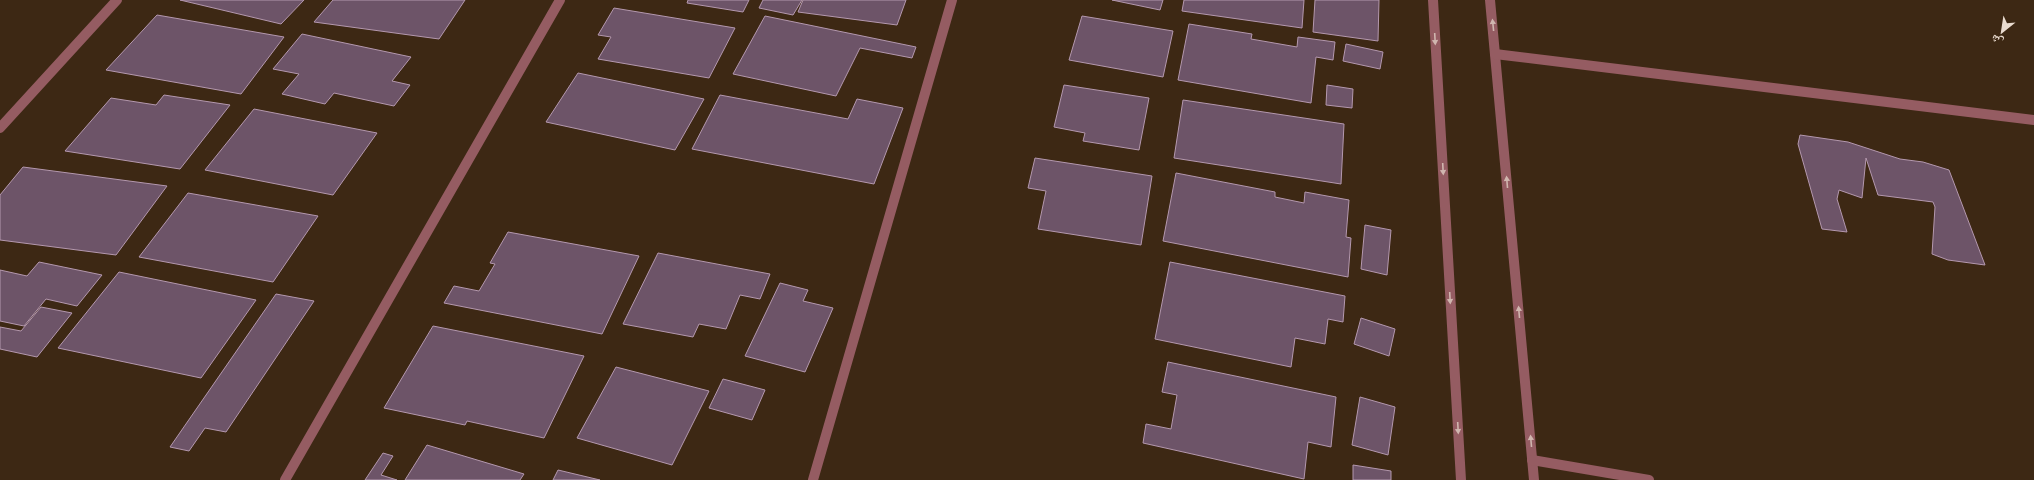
<svg xmlns="http://www.w3.org/2000/svg" width="2034" height="480" font-family="'Archivo Narrow','Noto Naskh Arabic',sans-serif">
<style>
.building{fill:#6d5468;stroke:#b498ae}
.lines{fill:none;stroke-linecap:round;stroke-linejoin:round}
.minor{stroke:#955c62;stroke-width:10}
.oneway{fill:#d0b6af}
</style>
<rect width="100%" height="100%" fill="#3d2814"/>
<!-- building -->
<g class="building">
<path d="M180,0H304L281,24Z"/>
<path d="M333,0H465L439,39L314,22Z"/>
<path d="M688,0H749L743,12L687,3Z"/>
<path d="M763,0H802L793,15L759,8Z"/>
<path d="M803,0H906L897,25L798,12Z"/>
<path d="M1112,0H1163L1160,10Z"/>
<path d="M1184,0H1304L1302,28L1182,11Z"/>
<path d="M1315,0H1379L1378,41L1313,32Z"/>
<path d="M614,8L735,28L709,78L598,59L611,37L598,35Z"/>
<path d="M157,15L284,37L241,94L106,70Z"/>
<path d="M765,16L916,47L912,58L860,48L836,96L733,74Z"/>
<path d="M1082,16L1173,31L1163,77L1069,60Z"/>
<path d="M1189,24L1252,34L1251,39L1297,47L1298,37L1335,42L1333,60L1316,57L1311,103L1178,80Z"/>
<path d="M302,34L411,57L392,81L410,85L394,106L334,93L325,104L282,94L299,74L273,69Z"/>
<path d="M1346,44L1383,52L1380,69L1343,61Z"/>
<path d="M578,73L704,99L675,150L546,122Z"/>
<path d="M1064,85L1149,98L1139,150L1083,141L1085,133L1054,127Z"/>
<path d="M1327,85L1353,89L1352,108L1326,105Z"/>
<path d="M164,95L230,105L180,169L65,151L111,98L156,105Z"/>
<path d="M720,95L848,119L857,99L903,108L874,184L692,149Z"/>
<path d="M1183,100L1344,124L1341,184L1174,158Z"/>
<path d="M254,109L377,133L333,195L205,170Z"/>
<path d="M1800,135L1848,142L1900,159L1923,162L1949,170L1985,265L1948,260L1932,254L1935,207L1933,202L1878,195L1866,158L1862,198L1839,190L1837,199L1847,232L1822,229L1798,144Z"/>
<path d="M1035,158L1152,176L1141,245L1038,229L1046,191L1028,188Z"/>
<path d="M23,167L167,186L116,255L0,240V195Z"/>
<path d="M1176,173L1275,192V197L1304,203L1305,192L1349,200L1346,237L1351,238L1348,277L1163,241Z"/>
<path d="M188,193L318,216L273,282L139,257Z"/>
<path d="M1365,225L1391,230L1387,275L1361,269Z"/>
<path d="M508,232L639,256L602,334L444,303L454,286L479,291L495,264L490,263Z"/>
<path d="M658,253L770,274L760,299L740,295L726,329L699,324L693,337L623,324Z"/>
<path d="M39,262L102,275L77,306L46,299L24,326L0,321V270L27,276Z"/>
<path d="M1170,262L1345,296L1343,322L1328,319L1325,344L1295,338L1291,367L1155,339Z"/>
<path d="M119,272L256,300L201,378L58,348Z"/>
<path d="M780,283L808,290L803,301L833,308L805,372L745,356Z"/>
<path d="M276,294L314,301L226,432L205,428L189,451L170,447Z"/>
<path d="M41,307L72,313L37,357L0,349V327L21,331Z"/>
<path d="M1361,318L1395,329L1389,356L1354,344Z"/>
<path d="M433,326L584,356L544,438L467,421L465,425L384,408Z"/>
<path d="M1168,362L1336,397L1331,447L1308,442L1304,479L1143,443L1146,424L1171,429L1177,395L1162,392Z"/>
<path d="M616,367L709,391L672,465L577,438Z"/>
<path d="M723,379L765,390L752,420L709,408Z"/>
<path d="M1360,397L1395,407L1388,455L1352,445Z"/>
<path d="M427,445L524,474L520,480H405Z"/>
<path d="M383,453L393,456L381,475L397,480H365Z"/>
<path d="M1353,465L1391,471V480H1353Z"/>
<path d="M558,470L600,480H553Z"/>
</g>
<g class="lines">
<!-- minor -->
<g class="minor">
<path d="M1433,0L1461,480"/>
<path d="M1490,0L1534,480"/>
<path d="M1495,54L2034,120"/>
<path d="M0,128L117,0"/>
<path d="M1532,460L1649,480"/>
<path d="M285,480L560,0"/>
<path d="M813,480L952,0"/>
</g>
</g>
<!-- one-way arrows -->
<defs><path id="oneway-solid" d="M-6-.8H1V-3.2L6.5 0L1 3.2V.8H-6Z"/></defs>
<g class="oneway">
<use href="#oneway-solid" transform="translate(1493 25) rotate(-96)"/>
<use href="#oneway-solid" transform="translate(1435 39) rotate(87)"/>
<use href="#oneway-solid" transform="translate(1443 169) rotate(87)"/>
<use href="#oneway-solid" transform="translate(1507 182) rotate(-95)"/>
<use href="#oneway-solid" transform="translate(1450 298) rotate(87)"/>
<use href="#oneway-solid" transform="translate(1519 312) rotate(-95)"/>
<use href="#oneway-solid" transform="translate(1458 428) rotate(87)"/>
<use href="#oneway-solid" transform="translate(1531 441) rotate(-95)"/>
</g>
<!-- north arrow -->
<g transform="translate(2002 32) rotate(210)" stroke="#3d2814" stroke-width="3" paint-order="stroke">
<path d="M0-3L7 15L0 10L-7 15Z" fill="#eadcd0"/>
<text y="-6" font-size="11" font-weight="bold" text-anchor="middle" fill="#eadcd0">ش</text>
</g>
</svg>
